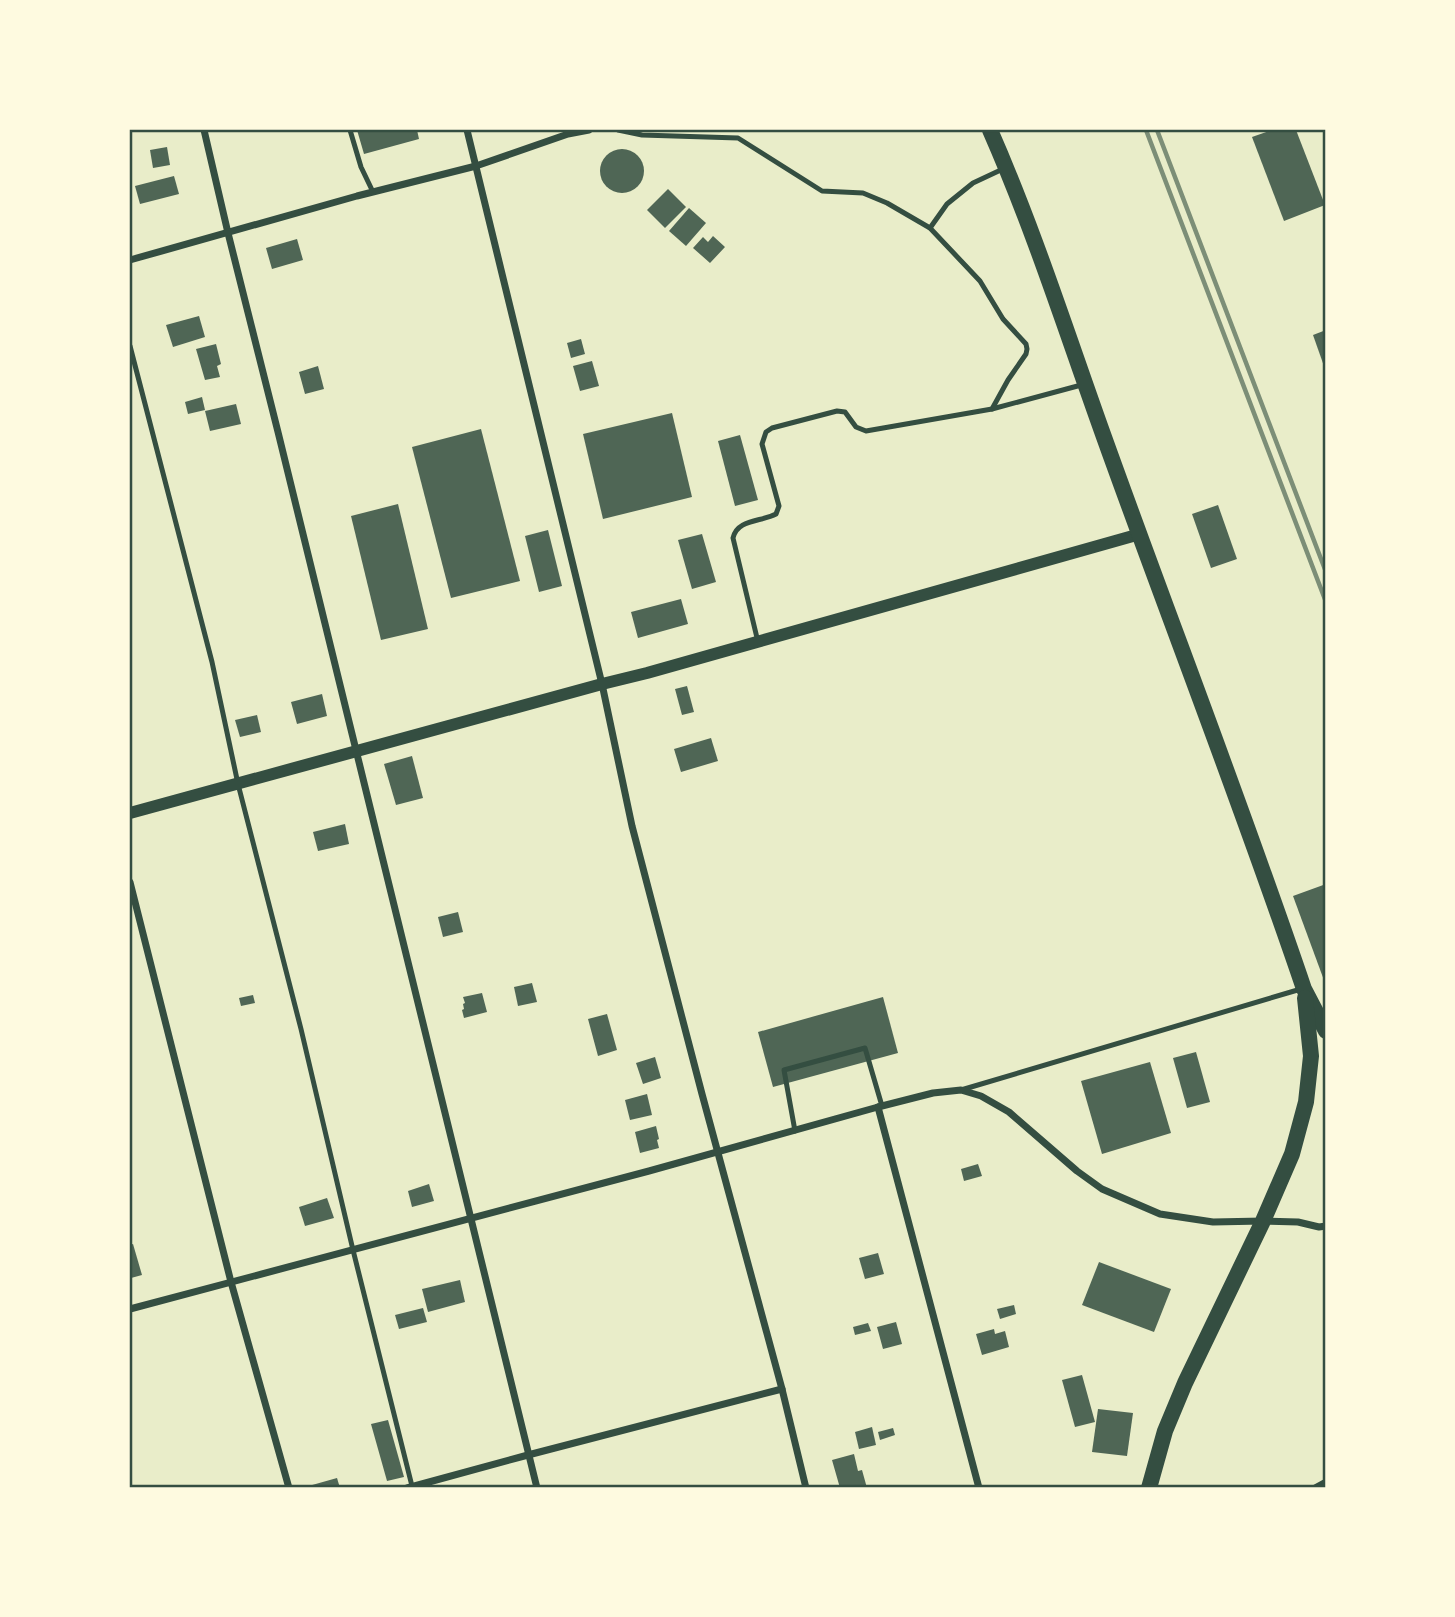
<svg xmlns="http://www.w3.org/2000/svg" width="1455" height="1617" font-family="'DejaVu Sans',sans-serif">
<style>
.building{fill:#4f6655}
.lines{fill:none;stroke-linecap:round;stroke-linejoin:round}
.service{stroke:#344e41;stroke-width:5}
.minor{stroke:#344e41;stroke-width:7}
.tertiary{stroke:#344e41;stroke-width:12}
.primary{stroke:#344e41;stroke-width:16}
.rail{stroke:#7c8e77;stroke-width:4.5}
.neatline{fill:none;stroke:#344e41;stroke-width:2.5}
</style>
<rect width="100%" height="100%" fill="#e9edc9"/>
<!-- building -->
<g class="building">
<path d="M357,130H417L419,139L364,154Z"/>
<path d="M1272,130H1296L1325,205L1284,221L1252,137Z"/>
<path d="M167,147L170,165L153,168L150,150Z"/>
<circle cx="622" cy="171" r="22"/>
<path d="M174,176L179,194L140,204L135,186Z"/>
<path d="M668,189L686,207L665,228L647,210Z"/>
<path d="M689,208L706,223L686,246L669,231Z"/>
<path d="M713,236L725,247L710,263L693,248L703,237L708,242Z"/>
<path d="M297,239L303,260L272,269L266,248Z"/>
<path d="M199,316L205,337L173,347L166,325Z"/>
<path d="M1326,330V368L1325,369L1313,335Z"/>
<path d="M581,339L585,354L571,358L567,343Z"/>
<path d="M216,344L221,364L217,366L220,377L205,380L196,349Z"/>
<path d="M592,361L599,386L580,391L573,366Z"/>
<path d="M318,366L324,389L305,394L299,372Z"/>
<path d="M202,397L205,410L188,414L185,402Z"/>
<path d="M236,404L241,424L210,431L205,411Z"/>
<path d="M672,413L692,497L603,519L583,434Z"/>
<path d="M481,429L520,581L451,598L412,447Z"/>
<path d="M740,435L758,500L735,506L718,441Z"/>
<path d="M398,504L428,629L381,640L351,516Z"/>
<path d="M1218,505L1237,559L1211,568L1192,514Z"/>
<path d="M548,530L562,586L539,592L525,536Z"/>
<path d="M702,534L716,582L692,589L678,540Z"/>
<path d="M681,599L688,624L638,638L631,612Z"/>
<path d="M687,686L694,712L682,715L675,689Z"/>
<path d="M322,694L327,716L297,724L291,702Z"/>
<path d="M257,715L261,732L240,737L235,720Z"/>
<path d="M711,738L718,761L681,772L674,749Z"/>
<path d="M412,756L423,798L396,805L384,764Z"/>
<path d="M345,824L349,844L318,851L313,832Z"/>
<path d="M1326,884V983H1325L1293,896Z"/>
<path d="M458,912L463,932L443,937L438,917Z"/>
<path d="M532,983L537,1002L518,1006L514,987Z"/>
<path d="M482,993L487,1012L464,1018L462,1010L464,1009L463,1004L465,1003L463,997Z"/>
<path d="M253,995L255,1003L241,1006L239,998Z"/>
<path d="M883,997L898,1053L773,1087L758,1032Z"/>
<path d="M607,1014L617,1050L598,1056L588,1019Z"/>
<path d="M1196,1052L1210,1102L1187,1108L1173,1058Z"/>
<path d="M655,1057L661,1078L643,1084L636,1063Z"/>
<path d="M1150,1062L1171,1133L1102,1154L1081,1081Z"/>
<path d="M647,1094L652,1115L630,1120L625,1100Z"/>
<path d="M656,1126L659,1139L657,1140L659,1148L640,1153L635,1132Z"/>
<path d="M978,1164L982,1176L964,1181L961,1169Z"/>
<path d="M429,1184L434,1201L412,1207L408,1191Z"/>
<path d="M327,1198L334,1218L305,1226L299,1207Z"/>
<path d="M133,1244L142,1275L131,1278L130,1245Z"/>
<path d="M878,1253L884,1274L865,1279L859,1258Z"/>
<path d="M1099,1262L1171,1289L1154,1332L1082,1305Z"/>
<path d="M460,1280L465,1302L428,1312L422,1289Z"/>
<path d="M1014,1305L1016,1314L1000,1319L997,1309Z"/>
<path d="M423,1308L427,1322L399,1329L395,1315Z"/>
<path d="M896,1322L902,1344L883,1349L877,1327Z"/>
<path d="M868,1323L871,1331L855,1335L853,1327Z"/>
<path d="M994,1329L995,1334L1005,1331L1009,1347L982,1355L976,1334Z"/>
<path d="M1082,1375L1095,1422L1075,1427L1062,1380Z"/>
<path d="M1098,1409L1133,1413L1127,1456L1092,1452Z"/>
<path d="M388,1420L404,1477L387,1481L371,1424Z"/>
<path d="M872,1427L876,1445L859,1449L855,1432Z"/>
<path d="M893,1428L895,1435L880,1440L878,1432Z"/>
<path d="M854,1454L858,1471L862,1470L867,1488H840L832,1460Z"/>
<path d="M337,1478L340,1488H305V1487Z"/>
</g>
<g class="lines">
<!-- service -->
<g class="service">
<path d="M350,130L361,167L373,192"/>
<path d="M618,130L642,135L738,138L822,191L863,193L887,203L930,228L980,281L1003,319L1026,344L1027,349L1026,354L1008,380L992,409"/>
<path d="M930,228L947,204L973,183L1005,168"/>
<path d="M130,346L212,662L238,784L301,1029L353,1250L412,1486"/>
<path d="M758,642L733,538C737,519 761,522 776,514L779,506L762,444L766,432L772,428L837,411L845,412L856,427L866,431L992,409L1085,384"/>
<path d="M961,1090L1301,989"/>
<path d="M795,1131L784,1070L865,1048L882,1106"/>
</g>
<!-- minor -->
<g class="minor">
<path d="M204,130L228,233L278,432L537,1488"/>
<path d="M467,130L602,684L632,826L702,1094L782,1389L806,1488"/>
<path d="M130,260L357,196L476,166L568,134L589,130"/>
<path d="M130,882L231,1282L289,1488"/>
<path d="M878,1107L979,1488"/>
<path d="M130,1309L649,1171L878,1107L933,1093L961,1090L981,1096L1009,1112L1077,1171L1102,1189L1160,1214L1213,1222L1263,1221L1298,1222L1319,1227L1326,1226"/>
<path d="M407,1488L528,1455L782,1389"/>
<path d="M1315,1488L1326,1482"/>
</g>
<!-- tertiary -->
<path class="tertiary" d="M130,813L602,684L647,673L1140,534"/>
<!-- primary -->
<g class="primary">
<path d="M990,130C1034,230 1067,334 1104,437C1170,621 1241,803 1304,989L1326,1031"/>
<path d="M1149,1488L1165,1431L1185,1383L1263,1221L1292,1154L1306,1102L1311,1056L1305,998"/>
</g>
<!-- rail -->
<g class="rail">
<path d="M1146,130L1326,602"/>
<path d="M1157,130L1326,572"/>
</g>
</g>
<!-- border -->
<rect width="1455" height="1617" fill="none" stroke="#fefae0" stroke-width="262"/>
<rect x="131" y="131" width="1193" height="1355" class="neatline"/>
</svg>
